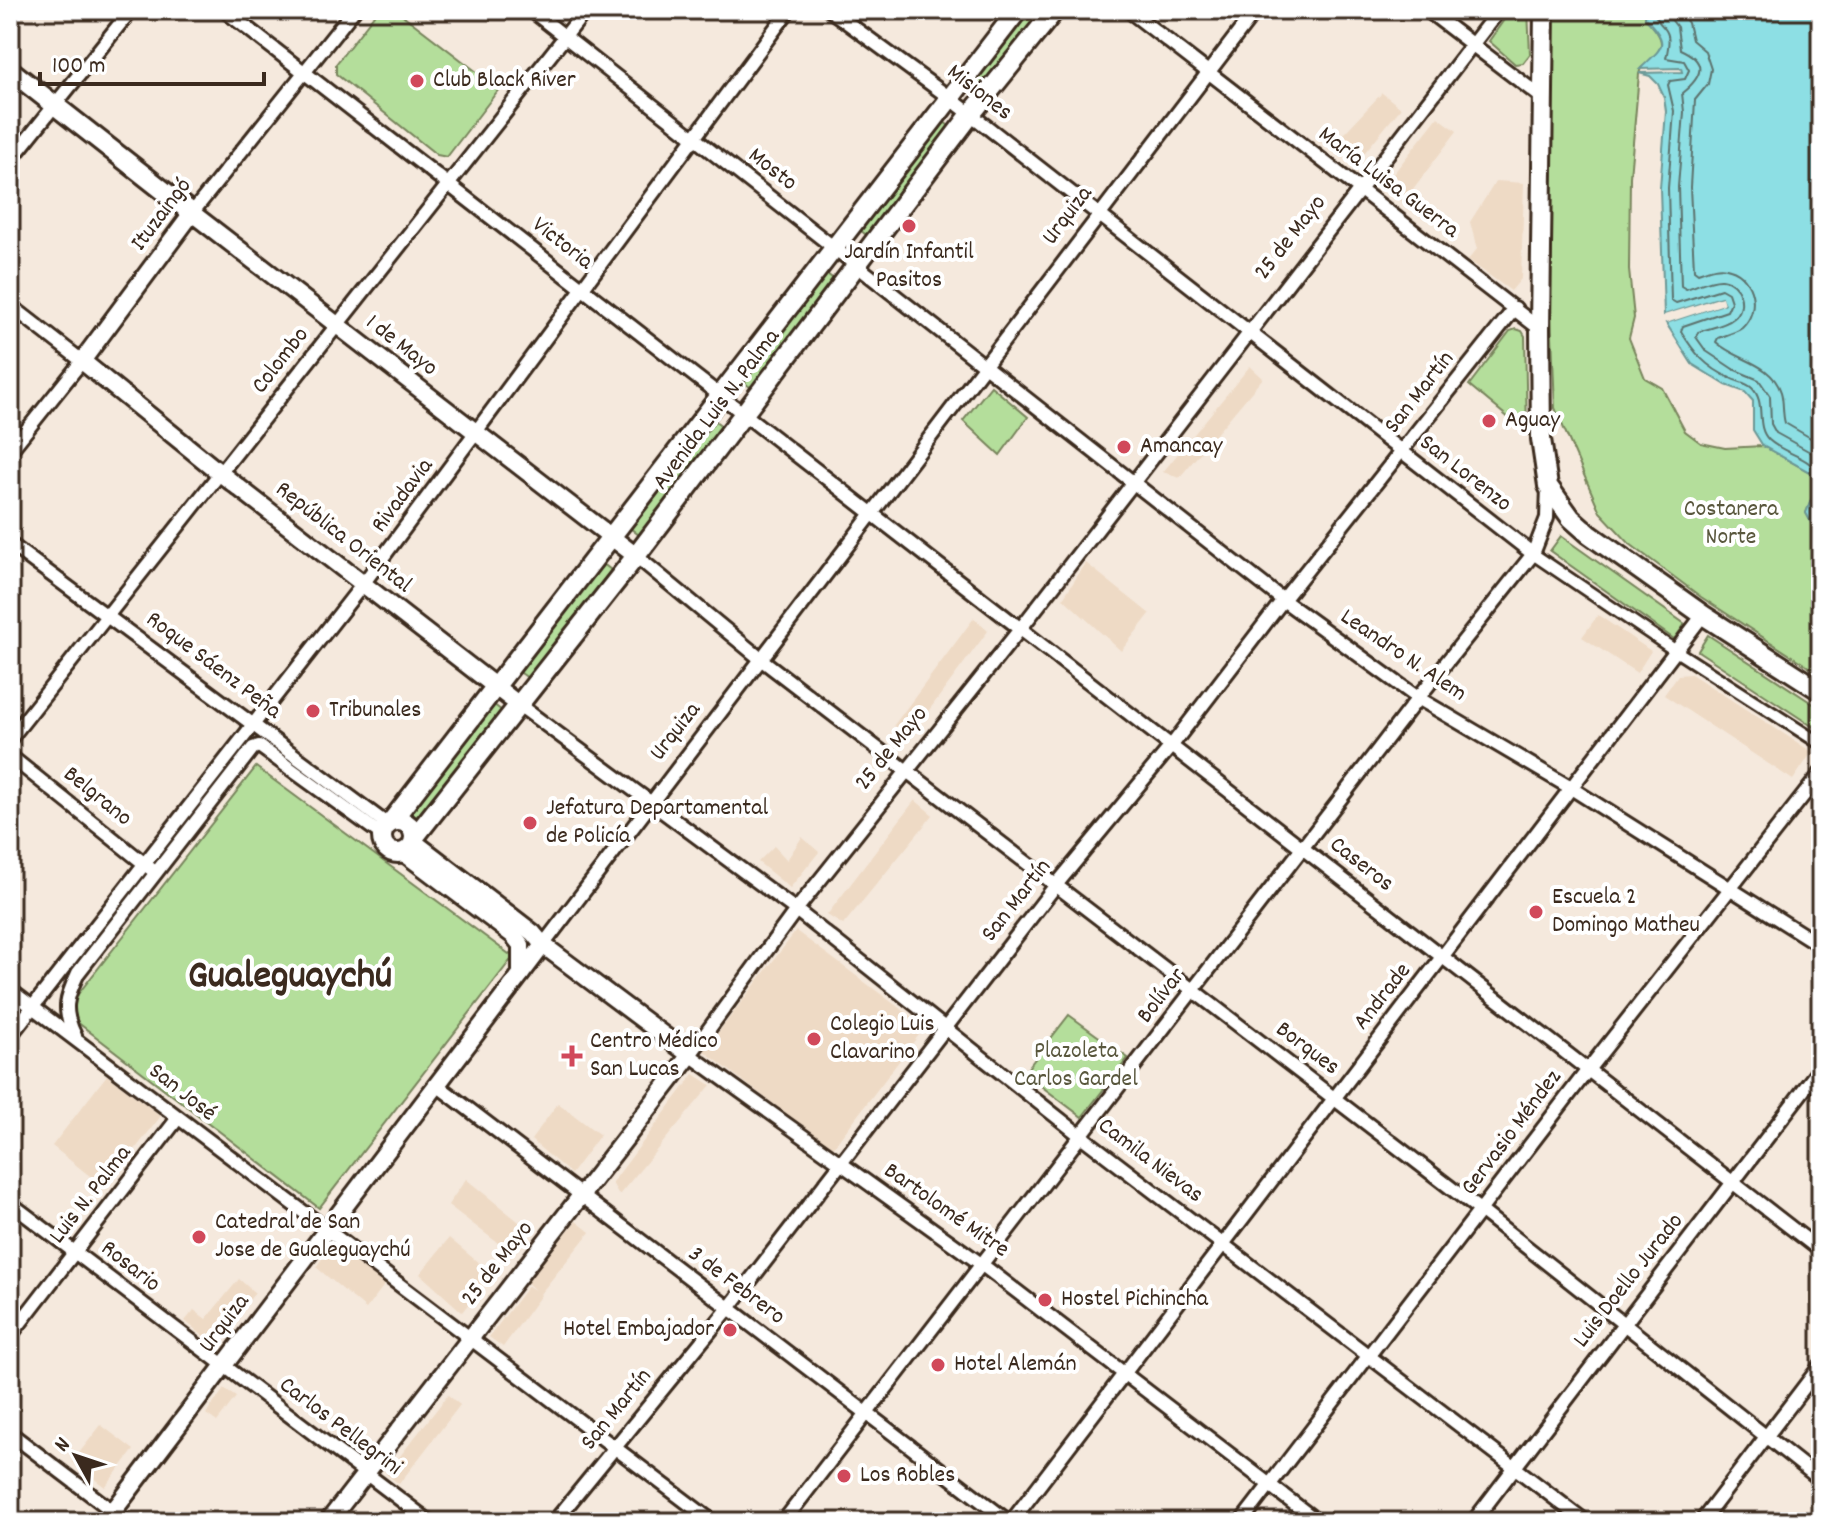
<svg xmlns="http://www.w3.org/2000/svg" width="1831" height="1532" font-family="Dekko,sans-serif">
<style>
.built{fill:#eedac5}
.green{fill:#b4de9b;stroke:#78845c;stroke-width:2}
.water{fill:#8ddfe4;stroke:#6c9795;stroke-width:2}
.pier{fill:#f5e9dd}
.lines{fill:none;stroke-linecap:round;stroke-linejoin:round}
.shore{stroke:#5c726d;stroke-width:2}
.pedestrian-casing{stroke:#3b2a1e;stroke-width:16}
.minor-casing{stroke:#3b2a1e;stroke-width:18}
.tertiary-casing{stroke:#3b2a1e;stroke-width:22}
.secondary-casing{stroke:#3b2a1e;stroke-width:24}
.pedestrian{stroke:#fff;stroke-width:10}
.minor{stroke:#fff;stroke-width:12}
.tertiary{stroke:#fff;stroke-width:16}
.secondary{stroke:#fff;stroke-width:18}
.poi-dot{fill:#d1495b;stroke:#fff;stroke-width:3}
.labels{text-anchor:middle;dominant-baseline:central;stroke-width:8;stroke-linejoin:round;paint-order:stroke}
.poi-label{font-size:24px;fill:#3b2a1e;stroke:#fff;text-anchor:start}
.street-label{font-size:24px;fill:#3b2a1e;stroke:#fff}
.park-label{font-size:24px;fill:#59573d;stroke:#fff}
.town-label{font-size:40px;font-weight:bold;fill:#3b2a1e;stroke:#fff}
</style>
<rect width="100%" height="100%" fill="#f5e9dd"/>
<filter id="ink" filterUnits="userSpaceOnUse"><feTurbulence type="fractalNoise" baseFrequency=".0125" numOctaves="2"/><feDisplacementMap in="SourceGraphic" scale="16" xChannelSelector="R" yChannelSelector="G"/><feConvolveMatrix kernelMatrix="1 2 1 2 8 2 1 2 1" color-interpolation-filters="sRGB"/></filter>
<g filter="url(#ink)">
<!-- built -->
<g class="built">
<path d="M1382,93L1401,108L1356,163L1332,146Z"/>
<path d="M1438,117L1457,131L1403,202L1383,187Z"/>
<path d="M1496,181L1524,183L1521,279L1511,291L1468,260L1477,249L1470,222Z"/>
<path d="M1250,366L1263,378L1179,478L1163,472Z"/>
<path d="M1086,563L1150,614L1121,651L1063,598Z"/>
<path d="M1598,615L1651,651L1637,673L1582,637Z"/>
<path d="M974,618L988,631L909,737L894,725Z"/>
<path d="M1691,674L1812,752L1793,780L1664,695L1678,675Z"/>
<path d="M915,800L933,815L843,925L827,915Z"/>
<path d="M802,837L819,852L790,888L758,862L774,846L787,860Z"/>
<path d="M796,931L925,1027L832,1149L704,1051Z"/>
<path d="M694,1074L711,1085L619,1195L612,1183Z"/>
<path d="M107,1075L161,1116L105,1188L52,1146Z"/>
<path d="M558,1103L600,1135L571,1174L531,1140Z"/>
<path d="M466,1179L529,1230L511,1253L448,1205Z"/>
<path d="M576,1221L590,1232L540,1294L541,1295L503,1347L489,1337L528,1286L535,1290L526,1282Z"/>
<path d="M449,1238L492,1274L462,1312L420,1274Z"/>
<path d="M331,1246L385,1284L366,1309L316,1267Z"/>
<path d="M239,1279L255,1293L213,1344L185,1321L194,1310L206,1319Z"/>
<path d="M224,1389L236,1397L217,1422L206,1414Z"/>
<path d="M448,1395L460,1405L399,1484L386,1474Z"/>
<path d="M101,1425L134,1450L105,1487L72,1462Z"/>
</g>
<!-- green -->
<g class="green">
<path d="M378,10H396L499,89L447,157L437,155L336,74V64Z"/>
<path d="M1027,10H1042L979,92L969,85Z"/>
<path d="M1511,10H1528L1530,54L1523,63L1515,64L1489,41Z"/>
<path d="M1554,10H1646L1645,18C1668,41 1666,49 1641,68L1639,74L1630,177L1629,270L1634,318L1629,338L1645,378L1662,388L1685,431L1701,443L1725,448L1763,446L1811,473L1815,490L1806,513L1821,541V675L1701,597L1630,544L1600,512L1555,408L1548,236Z"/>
<path d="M944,122L953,129L869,237L860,230Z"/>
<path d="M827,274L836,281L753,389L743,382Z"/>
<path d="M1516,329L1522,331L1525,336L1527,433L1469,385L1510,331Z"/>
<path d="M991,386L1028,417L1000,455L963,421Z"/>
<path d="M714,420L723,427L639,535L630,528Z"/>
<path d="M1561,536L1685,624L1674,639L1550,551Z"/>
<path d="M602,563L611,570L528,678L518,671Z"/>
<path d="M1708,635L1821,709V732L1698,651Z"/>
<path d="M493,704L502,711L419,819L409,812Z"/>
<path d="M256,767L513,957L319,1208L64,1012Z"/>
<path d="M1069,1015L1128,1058L1082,1117L1024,1073Z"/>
</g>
<!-- water -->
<path class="water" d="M1646,10H1821V541L1806,513L1815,490L1811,473L1763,446L1753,430V401L1745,392L1726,385L1692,364L1666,323L1724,304L1721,297L1664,315L1660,188L1666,111L1664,97L1658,84L1650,76L1639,73L1682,72L1681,68L1640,69C1662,47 1672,45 1645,18Z"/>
<!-- pier -->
<path class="pier" d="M1722,297L1724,304L1666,323L1665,319L1688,312L1665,319L1664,315Z"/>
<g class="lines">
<!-- shore -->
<g class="shore">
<path d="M1654,10C1658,33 1675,21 1666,58L1684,61L1689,70L1685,79L1670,81L1668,85L1674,111L1668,188L1671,300L1676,303L1721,289L1728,293L1731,302L1727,311L1683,326L1681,331C1694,353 1706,367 1730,378C1737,382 1746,382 1752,388C1767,403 1754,425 1769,440C1786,456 1815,456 1821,481"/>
<path d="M1664,10L1677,27L1680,49C1709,62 1702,77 1682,93L1684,112L1678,187L1681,286L1686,289C1697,286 1711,278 1722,279C1740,281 1748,307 1734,318C1725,326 1709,328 1698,332L1696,337L1706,351L1733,369L1759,380L1770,396L1771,424L1776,433L1821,458"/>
<path d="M1679,10L1688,23L1692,40L1705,51L1711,69L1708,84L1695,100L1690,187L1694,270L1698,273C1709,269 1719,265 1730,269C1754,276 1761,311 1742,328C1735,333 1726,335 1718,338L1716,342C1737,361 1771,362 1781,392C1784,402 1782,413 1785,423L1821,444"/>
</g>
<!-- pedestrian casing -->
<g class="pedestrian-casing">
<path id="pedestrian" d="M1533,554L1676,651L1821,744"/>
</g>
<!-- minor casing -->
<g class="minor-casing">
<g id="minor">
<path d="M224,10L1821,1251"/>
<path d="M531,10L1283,600L1418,698L1571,788L1821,946"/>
<path d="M830,10L950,98L1533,554"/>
<path d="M1128,10L1540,329"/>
<path d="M1427,10L1541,97"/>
<path d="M10,161L131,10"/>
<path d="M192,213L354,10"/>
<path d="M10,305L82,361L10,451"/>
<path d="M10,544L388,825"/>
<path d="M636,556L762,660L1481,1211L1821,1480"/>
<path d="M519,705L796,910L1081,1136L1586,1522"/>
<path d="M10,739L586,10"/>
<path d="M10,756L151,869"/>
<path d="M543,945L1256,10"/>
<path d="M10,990L713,1522"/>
<path d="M10,1036L363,584L789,10"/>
<path d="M75,1036C62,1010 66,998 78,973L253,748L259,746L382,835"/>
<path d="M437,1085L1009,1522"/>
<path d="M10,1203L430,1522"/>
<path d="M10,1336L178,1118"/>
<path d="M10,1433L127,1522"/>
<path d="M554,1522L729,1308L1056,885L1172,745L1283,600L1515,308"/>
<path d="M783,1522L1418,698L1533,554L1547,518L1548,486"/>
<path d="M1011,1522L1703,615"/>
<path d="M1241,1522L1587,1071L1821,773"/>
<path d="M1318,1522L981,1264L690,1055L796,910L1021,628L1499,10"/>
<path d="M1473,1522L1821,1067"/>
<path d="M1701,1522L1821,1365"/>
</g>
</g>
<!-- tertiary casing -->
<g class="tertiary-casing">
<g id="tertiary">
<path d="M519,705L220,473L82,361L192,213L636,556"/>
<path d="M403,852L513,935L521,945V974"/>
<path d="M105,1522L543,945"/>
<path d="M328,1522L690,1055L543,945L533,933L413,841"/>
</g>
</g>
<!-- secondary casing -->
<g class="secondary-casing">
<g id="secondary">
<path d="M1544,10L1540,329L1541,439L1548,486L1571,518L1589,534L1703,615L1821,691"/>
<path d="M10,70L192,213"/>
<circle cx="398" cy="837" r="16"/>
<path d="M391,822L1018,10"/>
<path d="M414,838L636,556L971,114L1055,10"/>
</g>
</g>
<!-- pedestrian -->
<use href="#pedestrian" class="pedestrian"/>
<!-- minor -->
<use href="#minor" class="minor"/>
<!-- tertiary -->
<use href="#tertiary" class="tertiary"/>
<!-- secondary -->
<use href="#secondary" class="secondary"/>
</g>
</g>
<!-- markers -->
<g class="poi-dot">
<circle cx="417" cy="81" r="8"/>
<circle cx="909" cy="226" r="8"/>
<circle cx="1489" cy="421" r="8"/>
<circle cx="1124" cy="447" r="8"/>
<circle cx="313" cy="711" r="8"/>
<circle cx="530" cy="823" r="8"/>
<circle cx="1536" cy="912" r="8"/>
<circle cx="814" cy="1039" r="8"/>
<path d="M568 1044h8v8h8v8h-8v8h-8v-8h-8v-8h8z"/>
<circle cx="199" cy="1237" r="8"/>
<circle cx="1045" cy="1300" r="8"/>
<circle cx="730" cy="1330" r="8"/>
<circle cx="938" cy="1365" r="8"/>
<circle cx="844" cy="1476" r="8"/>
</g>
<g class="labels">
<!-- poi labels -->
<g class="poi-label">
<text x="433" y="81">Club Black River</text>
<text x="909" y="253" text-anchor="middle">Jardín Infantil<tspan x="909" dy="28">Pasitos</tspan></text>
<text x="1505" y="421">Aguay</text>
<text x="1140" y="447">Amancay</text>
<text x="329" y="711">Tribunales</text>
<text x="546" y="809">Jefatura Departamental<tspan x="546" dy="28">de Policía</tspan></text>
<text x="1552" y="898">Escuela 2<tspan x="1552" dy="28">Domingo Matheu</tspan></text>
<text x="830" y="1025">Colegio Luis<tspan x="830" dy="28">Clavarino</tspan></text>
<text x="590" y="1042">Centro Médico<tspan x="590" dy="28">San Lucas</tspan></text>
<text x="215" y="1223">Catedral de San<tspan x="215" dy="28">Jose de Gualeguaychú</tspan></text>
<text x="1061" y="1300">Hostel Pichincha</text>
<text x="714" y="1330" text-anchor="end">Hotel Embajador</text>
<text x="954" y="1365">Hotel Alemán</text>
<text x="860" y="1476">Los Robles</text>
</g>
<!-- street labels -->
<g class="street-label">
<text transform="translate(979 93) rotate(38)">Misiones</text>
<text transform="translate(772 170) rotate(38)">Mosto</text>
<text transform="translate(1388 183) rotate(37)">María Luisa Guerra</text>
<text transform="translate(162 215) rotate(-53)">Ituzaingó</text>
<text transform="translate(1068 216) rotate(-53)">Urquiza</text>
<text transform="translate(1291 238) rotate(-52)">25 de Mayo</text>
<text transform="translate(562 244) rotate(38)">Victoria</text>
<text transform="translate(401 346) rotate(38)">1 de Mayo</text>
<text transform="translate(281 361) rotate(-52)">Colombo</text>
<text transform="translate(1420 393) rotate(-52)">San Martín</text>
<text transform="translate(717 410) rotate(-53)">Avenida Luis N. Palma</text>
<text transform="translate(1465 474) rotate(38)">San Lorenzo</text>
<text transform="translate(403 496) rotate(-53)">Rivadavia</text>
<text transform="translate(343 538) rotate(38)">República Oriental</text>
<text transform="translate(1403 656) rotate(34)">Leandro N. Alem</text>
<text transform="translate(213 666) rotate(37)">Roque Sáenz Peña</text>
<text transform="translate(676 732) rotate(-52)">Urquiza</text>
<text transform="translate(892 749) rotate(-51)">25 de Mayo</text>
<text transform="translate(97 797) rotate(39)">Belgrano</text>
<text transform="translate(1361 865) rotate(38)">Caseros</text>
<text transform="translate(1017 901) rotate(-52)">San Martín</text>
<text transform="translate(1162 996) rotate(-52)">Bolívar</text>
<text transform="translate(1383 997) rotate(-52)">Andrade</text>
<text transform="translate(1307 1049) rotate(37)">Borques</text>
<text transform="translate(182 1093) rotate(38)">San José</text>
<text transform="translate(1512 1133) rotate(-53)">Gervasio Méndez</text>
<text transform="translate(1150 1161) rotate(37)">Camila Nievas</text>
<text transform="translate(91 1195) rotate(-52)">Luis N. Palma</text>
<text transform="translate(946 1211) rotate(35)">Bartolomé Mitre</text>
<text transform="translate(498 1264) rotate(-52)">25 de Mayo</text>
<text transform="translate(130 1267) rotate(38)">Rosario</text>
<text transform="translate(1629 1281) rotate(-52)">Luis Doello Jurado</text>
<text transform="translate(736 1286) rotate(37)">3 de Febrero</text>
<text transform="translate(225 1324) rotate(-53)">Urquiza</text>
<text transform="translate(617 1410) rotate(-51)">San Martín</text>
<text transform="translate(340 1427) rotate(37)">Carlos Pellegrini</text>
</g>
<!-- park labels -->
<g class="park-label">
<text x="1731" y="510">Costanera<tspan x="1731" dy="28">Norte</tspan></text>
<text x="1076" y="1052">Plazoleta<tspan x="1076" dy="28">Carlos Gardel</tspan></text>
</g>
<!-- town labels -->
<g class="town-label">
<text x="290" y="978">Gualeguaychú</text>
</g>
</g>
<!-- margin -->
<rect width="1831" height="1532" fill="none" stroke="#fff" stroke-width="40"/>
<rect x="20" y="20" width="1791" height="1492" fill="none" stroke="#3b2a1e" stroke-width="3" filter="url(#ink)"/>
<!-- north arrow -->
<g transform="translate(76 1456) rotate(310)" stroke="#ffffff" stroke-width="6" paint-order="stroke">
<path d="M0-6L14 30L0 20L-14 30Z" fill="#3b2a1e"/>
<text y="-12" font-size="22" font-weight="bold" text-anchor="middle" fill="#3b2a1e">N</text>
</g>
<!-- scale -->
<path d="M40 72v12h224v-12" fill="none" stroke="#3b2a1e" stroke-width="4"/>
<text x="52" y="72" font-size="24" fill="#3b2a1e" stroke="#ffffff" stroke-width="6" paint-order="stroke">100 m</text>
</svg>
